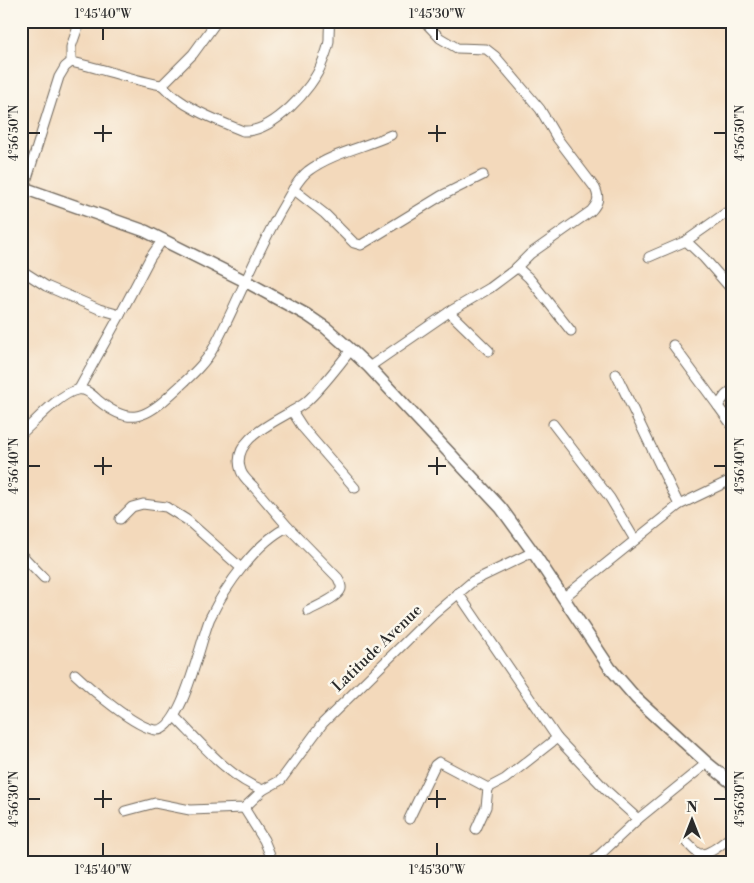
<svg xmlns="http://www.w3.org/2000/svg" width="754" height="883" font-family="'Libre Bodoni',serif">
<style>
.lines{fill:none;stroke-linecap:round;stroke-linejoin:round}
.minor-casing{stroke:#71685d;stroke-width:11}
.tertiary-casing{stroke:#71685d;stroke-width:14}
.minor{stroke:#fff;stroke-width:9}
.tertiary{stroke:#fff;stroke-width:11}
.ticks{fill:none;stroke:#2b2b2b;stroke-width:2}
.labels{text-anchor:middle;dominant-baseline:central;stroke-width:5;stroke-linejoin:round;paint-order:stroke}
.street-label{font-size:16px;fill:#2b2b2b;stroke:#fbf7ec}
.neatline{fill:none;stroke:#2b2b2b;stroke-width:2}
.ticks-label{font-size:12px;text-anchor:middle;fill:#2b2b2b}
</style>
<rect width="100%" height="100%" fill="#fbf7ec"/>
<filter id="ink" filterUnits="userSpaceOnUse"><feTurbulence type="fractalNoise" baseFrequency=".02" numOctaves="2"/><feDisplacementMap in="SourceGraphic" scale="10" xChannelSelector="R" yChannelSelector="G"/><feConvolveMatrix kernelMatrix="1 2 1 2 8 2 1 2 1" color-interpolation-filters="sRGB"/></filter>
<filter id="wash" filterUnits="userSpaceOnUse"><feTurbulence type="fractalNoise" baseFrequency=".0096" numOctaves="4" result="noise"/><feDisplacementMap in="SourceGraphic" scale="20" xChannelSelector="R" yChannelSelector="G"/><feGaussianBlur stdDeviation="1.12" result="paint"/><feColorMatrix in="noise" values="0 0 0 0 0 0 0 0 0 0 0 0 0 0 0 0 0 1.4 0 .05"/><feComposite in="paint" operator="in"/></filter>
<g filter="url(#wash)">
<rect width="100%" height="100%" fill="#f3d9bb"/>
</g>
<g filter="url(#ink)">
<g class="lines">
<!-- minor casing -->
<g class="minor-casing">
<g id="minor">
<path d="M71,62C102,68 131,80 162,85"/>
<path d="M162,85C183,108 214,119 243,131C272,133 313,89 322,63C325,56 328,48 329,41C329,34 329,28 330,21"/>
<path d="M162,85L193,54L217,21"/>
<path d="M24,188L59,77L65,67L71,62V47L80,21"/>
<path d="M293,189L325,214L354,243L361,245L441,196L483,175"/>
<path d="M686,241L704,258L733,291"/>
<path d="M649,257L686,241L733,208"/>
<path d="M517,267L529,278L571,331"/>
<path d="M21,270L46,286L99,309L120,315L150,258L163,239"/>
<path d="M449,312L489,351"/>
<path d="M673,345L718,406"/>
<path d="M369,367L449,312L490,288L514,270L530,254L591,211C598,203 600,198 595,188L557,138L540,109L495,56L486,49L457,48L440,38L424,21"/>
<path d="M616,374L679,505"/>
<path d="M79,389L120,315"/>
<path d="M733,389L725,396L718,406L733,427"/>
<path d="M292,411L303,428L355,488"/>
<path d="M553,424L610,498L635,540"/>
<path d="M21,434C36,421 59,394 77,390C87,388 93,396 99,401C127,424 143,420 168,397C184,382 204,366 214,347C239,300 257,250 284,205C291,193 298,179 308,171C332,153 365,147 391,135"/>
<path d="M120,519L132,507L143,504L166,507L187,520L241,568"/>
<path d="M288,527L338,578C339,581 342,586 341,589C339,597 315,607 308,611"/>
<path d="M21,554L44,578"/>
<path d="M458,593L557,738L607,791L638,819"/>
<path d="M563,598L679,505L733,479"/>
<path d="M75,674C90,688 135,728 156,730C182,732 201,638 210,618C225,587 257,541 288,527C276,513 264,499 253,486C249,482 243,477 241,471C228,436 285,419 306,402C322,388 337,367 351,350"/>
<path d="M175,717C200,742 229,778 263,790"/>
<path d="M244,808L264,840L273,862"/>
<path d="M125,811L155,803L190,810L244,808L263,790L281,780L323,723L434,614L473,581L533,552"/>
<path d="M409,819L435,765L439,762L488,788L505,779L557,738"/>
<path d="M476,829L486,807L488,788"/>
<path d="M687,843C691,846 695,853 700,854C711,855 725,841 733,835"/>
<path d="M592,862L638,819L707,763"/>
</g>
</g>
<!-- tertiary casing -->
<g class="tertiary-casing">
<path id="tertiary" d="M21,187L145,231L245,281L307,315L326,328L351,350L369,367L501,508L533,552L610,668L636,698L707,763L733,784"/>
</g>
<!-- minor -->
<use href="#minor" class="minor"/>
<!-- tertiary -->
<use href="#tertiary" class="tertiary"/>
</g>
</g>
<!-- ticks -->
<path class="ticks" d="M103,28V40M437,28V40M103,125V142M437,125V142M28,133H40M94,133H112M428,133H446M714,133H726M103,457V475M437,457V475M28,466H40M94,466H112M428,466H446M714,466H726M103,790V808M437,790V808M28,799H40M94,799H112M428,799H446M714,799H726M103,843V856M437,843V856"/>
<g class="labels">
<!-- street labels -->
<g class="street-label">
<text transform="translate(377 648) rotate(-44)">Latitude Avenue</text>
</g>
</g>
<!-- margin -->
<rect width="754" height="883" fill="none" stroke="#fbf7ec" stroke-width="55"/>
<!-- north arrow -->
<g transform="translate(692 820)" stroke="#fbf7ec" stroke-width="4" paint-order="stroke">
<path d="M0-4L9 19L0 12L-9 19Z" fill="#2b2b2b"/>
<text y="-8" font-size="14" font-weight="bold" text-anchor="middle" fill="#2b2b2b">N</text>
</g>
<rect x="28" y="28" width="698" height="828" class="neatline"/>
<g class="ticks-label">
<text x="103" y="18">1°45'40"W</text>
<text x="437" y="18">1°45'30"W</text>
<text transform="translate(14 133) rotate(-90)" y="4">4°56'50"N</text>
<text transform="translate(740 133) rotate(-90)" y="4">4°56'50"N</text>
<text transform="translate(14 466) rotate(-90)" y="4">4°56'40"N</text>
<text transform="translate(740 466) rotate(-90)" y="4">4°56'40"N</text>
<text transform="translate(14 799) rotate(-90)" y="4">4°56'30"N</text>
<text transform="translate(740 799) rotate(-90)" y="4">4°56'30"N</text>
<text x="103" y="874">1°45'40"W</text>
<text x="437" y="874">1°45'30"W</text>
</g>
</svg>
